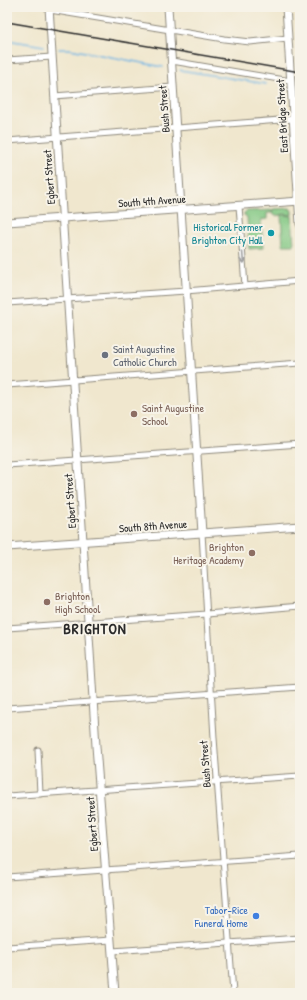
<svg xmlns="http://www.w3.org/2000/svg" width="307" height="1000" font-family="'Patrick Hand',sans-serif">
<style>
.green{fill:#81c782;stroke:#567956}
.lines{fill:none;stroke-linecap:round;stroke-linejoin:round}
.stream{stroke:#6db5e4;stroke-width:1.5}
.street-casing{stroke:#8e897c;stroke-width:7}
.secondary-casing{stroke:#8e897c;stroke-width:9}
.street{stroke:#fff;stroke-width:5}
.secondary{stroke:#fff;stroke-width:7}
.rail{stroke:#2b2b2b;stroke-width:1.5}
.oneway{stroke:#a0a0a0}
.culture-dot{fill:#0f9aa8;stroke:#f7f3e8;stroke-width:1.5}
.worship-dot{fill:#6b7280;stroke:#f7f3e8;stroke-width:1.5}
.education-dot{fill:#8d6e63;stroke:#f7f3e8;stroke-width:1.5}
.shop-dot{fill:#3f7fe0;stroke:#f7f3e8;stroke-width:1.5}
.labels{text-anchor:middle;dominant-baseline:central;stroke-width:4;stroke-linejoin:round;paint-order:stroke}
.street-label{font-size:11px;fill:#2b2b2b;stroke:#f7f3e8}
.culture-label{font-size:11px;fill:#0d838f;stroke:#f7f3e8;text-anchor:end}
.worship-label{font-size:11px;fill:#5b616d;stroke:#f7f3e8;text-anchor:start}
.education-label{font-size:11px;fill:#785e54;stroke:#f7f3e8;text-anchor:start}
.shop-label{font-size:11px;fill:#366cbe;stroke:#f7f3e8;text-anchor:end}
.district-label{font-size:15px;font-weight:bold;letter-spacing:1px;fill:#2b2b2b;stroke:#f7f3e8}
</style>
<rect width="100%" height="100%" fill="#f7f3e8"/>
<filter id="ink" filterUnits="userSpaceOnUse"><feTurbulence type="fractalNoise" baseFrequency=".025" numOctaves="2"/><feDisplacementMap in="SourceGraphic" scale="8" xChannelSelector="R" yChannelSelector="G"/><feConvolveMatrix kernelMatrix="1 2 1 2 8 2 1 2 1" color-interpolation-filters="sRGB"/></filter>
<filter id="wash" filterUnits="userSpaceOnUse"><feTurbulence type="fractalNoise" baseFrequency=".012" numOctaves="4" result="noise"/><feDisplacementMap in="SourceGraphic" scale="16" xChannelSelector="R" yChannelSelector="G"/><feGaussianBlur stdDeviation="0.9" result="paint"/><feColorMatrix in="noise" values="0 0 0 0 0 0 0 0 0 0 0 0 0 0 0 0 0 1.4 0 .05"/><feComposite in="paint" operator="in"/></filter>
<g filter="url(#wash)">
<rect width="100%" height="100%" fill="#f0e7ce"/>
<!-- green -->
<g class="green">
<path d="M290,208L292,211V215L284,214L276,216L272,214L273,209Z"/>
<path d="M273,210L271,213H267V219L261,220L263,248L249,249L247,217L244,215V213L247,211Z"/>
<path d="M284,215L292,216L294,245H283L281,216Z"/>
</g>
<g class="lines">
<!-- stream -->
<g class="stream">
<path d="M7,40L44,46"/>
<path d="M59,49H70L163,67"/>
<path d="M180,70L266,84"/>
</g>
</g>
</g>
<g filter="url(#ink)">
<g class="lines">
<!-- street casing -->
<g class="street-casing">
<g id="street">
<path d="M50,10L224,39L250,42L288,38"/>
<path d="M7,60L52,57"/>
<path d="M172,61L291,81"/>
<path d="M54,96L173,87"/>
<path d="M7,141L293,119"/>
<path d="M239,206L245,286"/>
<path d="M7,303L186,291L300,281"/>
<path d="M7,385L300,363"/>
<path d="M7,465L300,444"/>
<path d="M202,533L214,738L233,993"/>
<path d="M7,628L207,614L300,606"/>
<path d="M7,708L300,687"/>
<path d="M38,750L40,794"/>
<path d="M7,796L300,776"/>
<path d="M7,877L300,856"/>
<path d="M7,947L111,940"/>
<path d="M112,951L300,938"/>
</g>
</g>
<!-- secondary casing -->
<g class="secondary-casing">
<g id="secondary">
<path d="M49,7L96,746L115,993"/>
<path d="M168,7L202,533"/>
<path d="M286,7L300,224"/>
<path d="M296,7L300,8"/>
<path d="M7,222L300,201"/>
<path d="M7,547L300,526"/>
</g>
</g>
<!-- street -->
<use href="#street" class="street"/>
<!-- secondary -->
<use href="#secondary" class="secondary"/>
<!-- rail -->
<path class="rail" d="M7,22L300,72"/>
</g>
<!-- one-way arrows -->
<defs><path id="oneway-shaft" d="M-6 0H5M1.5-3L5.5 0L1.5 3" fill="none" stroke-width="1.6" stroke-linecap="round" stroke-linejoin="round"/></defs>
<use class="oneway" href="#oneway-shaft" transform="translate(243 258) rotate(86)"/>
</g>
<!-- markers -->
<circle class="culture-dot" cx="271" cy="233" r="4"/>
<circle class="worship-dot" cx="105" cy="355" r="4"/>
<g class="education-dot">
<circle cx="134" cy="414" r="4"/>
<circle cx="252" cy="553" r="4"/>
<circle cx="47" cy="602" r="4"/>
</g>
<circle class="shop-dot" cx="256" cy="916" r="4"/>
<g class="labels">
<!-- street labels -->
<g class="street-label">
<text transform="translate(164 109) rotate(-94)">Bush Street</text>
<text transform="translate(282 116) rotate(-93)">East Bridge Street</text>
<text transform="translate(49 177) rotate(-94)">Egbert Street</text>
<text transform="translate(152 201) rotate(-4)">South 4th Avenue</text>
<text transform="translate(70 501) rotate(-94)">Egbert Street</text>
<text transform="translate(153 526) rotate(-4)">South 8th Avenue</text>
<text transform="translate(205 764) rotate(-94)">Bush Street</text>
<text transform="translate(92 824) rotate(-94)">Egbert Street</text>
</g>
<!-- culture labels -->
<g class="culture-label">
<text x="263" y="227">Historical Former<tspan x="263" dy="13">Brighton City Hall</tspan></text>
</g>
<!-- worship labels -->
<g class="worship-label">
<text x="113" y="349">Saint Augustine<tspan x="113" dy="13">Catholic Church</tspan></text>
</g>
<!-- education labels -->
<g class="education-label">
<text x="142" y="408">Saint Augustine<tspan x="142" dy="13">School</tspan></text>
<text x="244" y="547" text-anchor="end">Brighton<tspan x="244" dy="13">Heritage Academy</tspan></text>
<text x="55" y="596">Brighton<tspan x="55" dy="13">High School</tspan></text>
</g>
<!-- shop labels -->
<g class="shop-label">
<text x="248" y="910">Tabor-Rice<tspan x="248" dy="13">Funeral Home</tspan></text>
</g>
<!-- district labels -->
<g class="district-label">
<text x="95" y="628">BRIGHTON</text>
</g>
</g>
<!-- margin -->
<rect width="307" height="1000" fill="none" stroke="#f7f3e8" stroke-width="24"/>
</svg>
